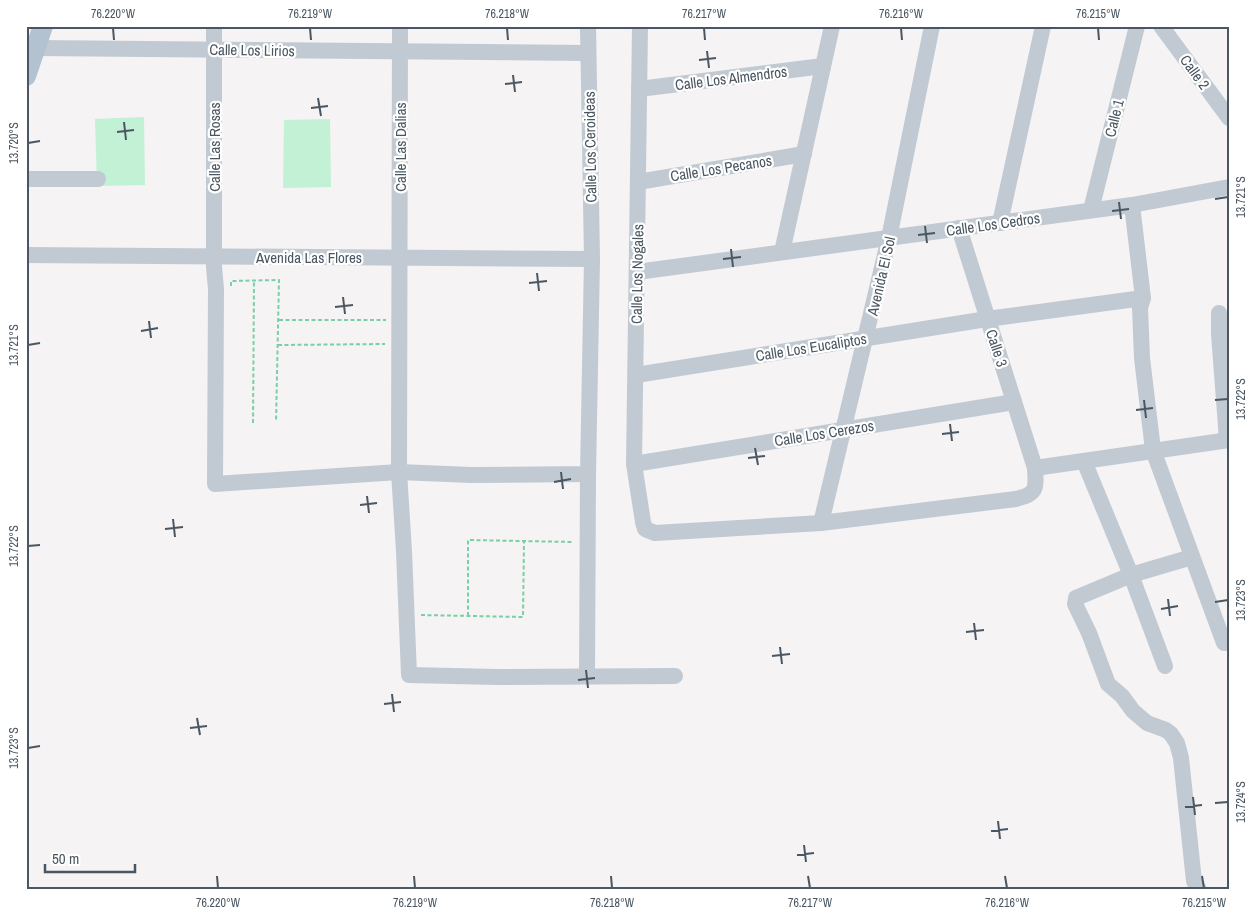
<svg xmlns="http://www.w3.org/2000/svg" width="1255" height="916" font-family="'Archivo Narrow',sans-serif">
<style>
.green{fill:#c3f1d5}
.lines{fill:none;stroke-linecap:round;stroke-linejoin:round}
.path{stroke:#7ad0a6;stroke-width:2;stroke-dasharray:4 2.5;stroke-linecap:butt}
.minor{stroke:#c1cad2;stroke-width:16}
.major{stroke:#b3c2d1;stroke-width:20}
.ticks{fill:none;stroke:#4a5661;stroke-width:2}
.labels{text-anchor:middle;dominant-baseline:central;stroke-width:4.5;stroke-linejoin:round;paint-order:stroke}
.street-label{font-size:15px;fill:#4a5661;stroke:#fff}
.neatline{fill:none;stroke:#4a5661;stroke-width:2}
.ticks-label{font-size:12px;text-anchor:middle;fill:#4a5661}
</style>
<rect width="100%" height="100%" fill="#f5f3f3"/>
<!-- green -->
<g class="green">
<path d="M144,117L145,185L97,186L95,119Z"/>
<path d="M330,119L331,187L283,188L284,120Z"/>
</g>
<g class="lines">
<!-- path -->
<g class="path">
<path d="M231,286V281L279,280L276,422"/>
<path d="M279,320H386"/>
<path d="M278,345L385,344"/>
<path d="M253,423L254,281"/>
<path d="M421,615L523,617L524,542"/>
<path d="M468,616V540L573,542"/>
</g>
<!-- minor -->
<g class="minor">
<path d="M214,26V267L216,289L215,484L399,472L400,26"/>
<path d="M588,26L592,259L588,474L471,475L399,472L404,551L409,675L498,677L675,676"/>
<path d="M640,26L634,464L643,522L645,529L655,533L821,523L1016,499C1038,494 1036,488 1035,468L959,228"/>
<path d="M1161,26L1229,118"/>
<path d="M35,48L588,53"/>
<path d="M639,89L823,66"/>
<path d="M26,179H98"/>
<path d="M638,182L804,154"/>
<path d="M1132,205L1143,298L1140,308L1142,358L1153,450L1224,643"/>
<path d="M1091,210L1137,26"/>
<path d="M1000,223L1043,26"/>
<path d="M782,252L832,26"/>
<path d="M26,255L592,259"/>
<path d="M637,272L1132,205L1229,187"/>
<path d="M1219,313V334L1227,440"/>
<path d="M636,375L987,319L1143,298"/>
<path d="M1084,461L1131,575L1165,666"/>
<path d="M634,464L1014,402"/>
<path d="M1035,468L1229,440"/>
<path d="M821,523L889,238L932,26"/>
<path d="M1192,557L1131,575L1076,598L1075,604L1089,633L1108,684L1122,696L1133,711L1147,723L1166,730L1171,734L1177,743L1181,758L1194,881L1199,890"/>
<path d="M587,676L588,474"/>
</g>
<!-- major -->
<path class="major" d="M26,76L43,26"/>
</g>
<!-- ticks -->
<path class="ticks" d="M113,28L114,40M310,28L311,40M507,28L508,40M704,28L705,40M901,28L902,40M1098,28L1099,40M707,51L709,68M699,60L716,58M513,75L515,92M505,84L522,82M318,98L321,116M311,108L328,106M124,122L126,140M117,132L134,130M28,143L40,141M1215,199L1228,197M1119,202L1121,219M1112,211L1129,209M925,226L927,243M918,235L935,233M731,249L733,267M723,259L741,257M537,273L539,291M529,283L547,281M343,297L345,314M335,307L353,305M149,321L151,338M141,331L158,328M28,345L40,343M1144,400L1146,418M1215,400L1228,399M1136,410L1153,408M950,424L952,441M942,434L959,432M755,448L758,465M748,458L765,456M561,472L563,489M554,482L571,479M367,496L369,513M360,505L377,503M173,519L175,537M165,529L183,527M28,546L40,545M1168,599L1170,616M1215,602L1228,600M1161,609L1178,606M974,623L976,640M966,632L984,630M780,647L782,664M772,656L790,654M586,670L588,688M578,680L595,678M392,694L394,712M384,704L401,702M197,718L200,735M190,728L207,726M28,748L40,746M1193,797L1195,815M1215,803L1228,802M1185,807L1202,805M998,821L1000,839M991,831L1008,829M804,845L806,862M797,855L814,853M217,876L218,888M414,876L415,888M611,876L612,888M808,876L810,888M1005,876L1007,888M1202,876L1204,888"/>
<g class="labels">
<!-- street labels -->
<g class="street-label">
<text transform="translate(252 50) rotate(1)">Calle Los Lirios</text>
<text transform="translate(1195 72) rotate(54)">Calle 2</text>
<text transform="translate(731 78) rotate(-7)">Calle Los Almendros</text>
<text transform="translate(1114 118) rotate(-76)">Calle 1</text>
<text transform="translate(214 147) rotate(-90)">Calle Las Rosas</text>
<text transform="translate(400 147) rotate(-90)">Calle Las Dalias</text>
<text transform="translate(590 147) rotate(-91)">Calle Los Ceroideas</text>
<text transform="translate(721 168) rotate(-9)">Calle Los Pecanos</text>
<text transform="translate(993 224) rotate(-8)">Calle Los Cedros</text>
<text x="309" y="257">Avenida Las Flores</text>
<text transform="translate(637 274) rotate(-89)">Calle Los Nogales</text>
<text transform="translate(881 276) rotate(-77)">Avenida El Sol</text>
<text transform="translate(811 347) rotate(-9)">Calle Los Eucaliptos</text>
<text transform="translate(997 348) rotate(72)">Calle 3</text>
<text transform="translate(824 433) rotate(-9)">Calle Los Cerezos</text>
</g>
</g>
<!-- border -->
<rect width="1255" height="916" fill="none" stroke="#ffffff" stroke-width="55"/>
<!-- scale -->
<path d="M45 864v8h90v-8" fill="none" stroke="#4a5661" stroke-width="2.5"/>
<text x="52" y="864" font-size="15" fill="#4a5661" stroke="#ffffff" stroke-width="4" paint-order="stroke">50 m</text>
<rect x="28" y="28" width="1200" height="860" class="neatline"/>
<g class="ticks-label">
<text x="113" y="18">76.220°W</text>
<text x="310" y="18">76.219°W</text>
<text x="507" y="18">76.218°W</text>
<text x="704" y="18">76.217°W</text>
<text x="901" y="18">76.216°W</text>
<text x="1098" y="18">76.215°W</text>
<text transform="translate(14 143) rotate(-90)" y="4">13.720°S</text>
<text transform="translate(1241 197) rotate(-90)" y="4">13.721°S</text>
<text transform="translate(14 345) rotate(-90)" y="4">13.721°S</text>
<text transform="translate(1241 399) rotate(-90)" y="4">13.722°S</text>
<text transform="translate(14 546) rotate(-90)" y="4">13.722°S</text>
<text transform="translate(1241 600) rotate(-90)" y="4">13.723°S</text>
<text transform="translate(14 748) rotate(-90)" y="4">13.723°S</text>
<text transform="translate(1241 802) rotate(-90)" y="4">13.724°S</text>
<text x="218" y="907">76.220°W</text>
<text x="415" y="907">76.219°W</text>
<text x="612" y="907">76.218°W</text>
<text x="810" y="907">76.217°W</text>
<text x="1007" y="907">76.216°W</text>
<text x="1204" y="907">76.215°W</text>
</g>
</svg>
